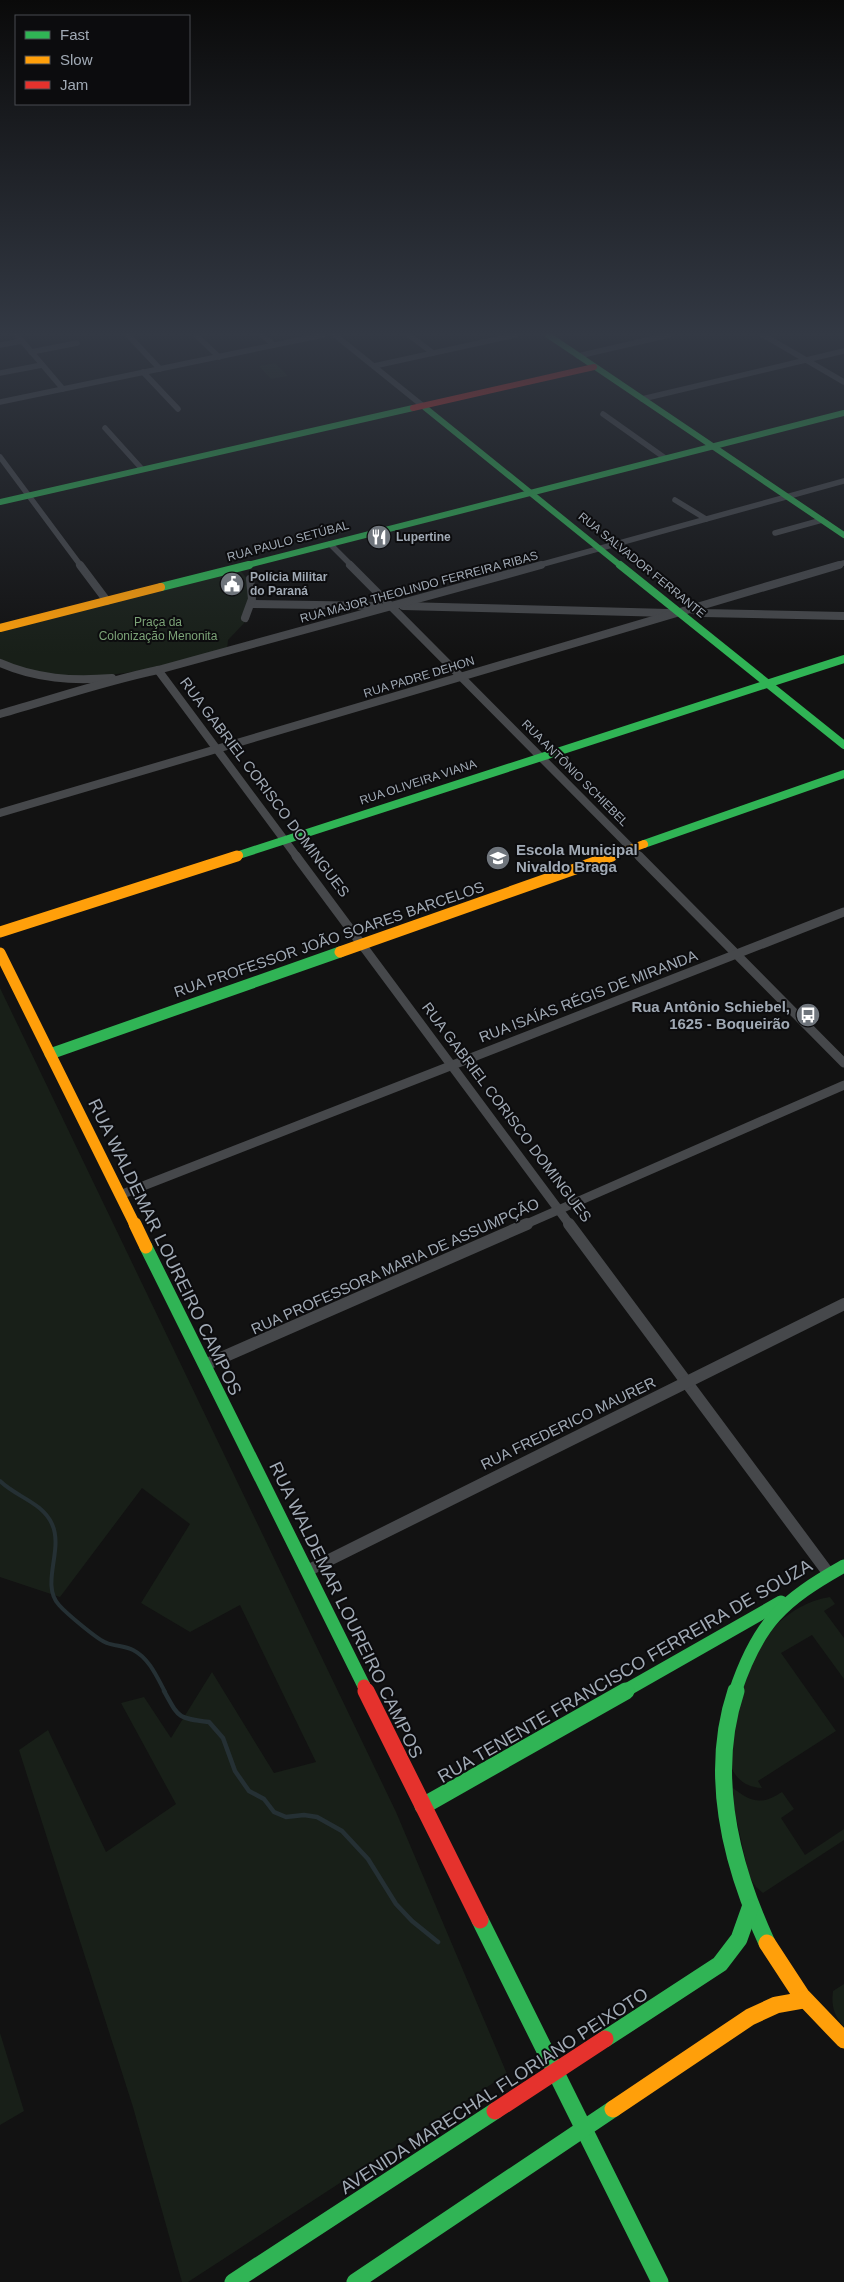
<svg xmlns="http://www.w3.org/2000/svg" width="844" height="2282" font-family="Helvetica,sans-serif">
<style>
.green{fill:#181f18}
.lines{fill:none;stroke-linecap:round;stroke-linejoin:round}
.stream-far1{stroke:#253034;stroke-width:4}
.stream{stroke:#253034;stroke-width:4.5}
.street-far3{stroke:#46484b;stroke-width:5.5}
.street-far2{stroke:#46484b;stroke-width:8}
.street-far1{stroke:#46484b;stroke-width:9}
.street{stroke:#46484b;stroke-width:12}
.fast-far4{stroke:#30b455;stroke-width:6}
.fast-far3{stroke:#30b455;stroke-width:8}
.fast-far2{stroke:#30b455;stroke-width:11}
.fast-far1{stroke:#30b455;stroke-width:13}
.fast{stroke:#30b455;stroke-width:17}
.slow-far3{stroke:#ff9f0a;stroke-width:8}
.slow-far2{stroke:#ff9f0a;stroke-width:11}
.slow-far1{stroke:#ff9f0a;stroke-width:13}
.slow{stroke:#ff9f0a;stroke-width:17}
.jam-far2{stroke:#e5322d;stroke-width:6}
.jam-far1{stroke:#e5322d;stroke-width:13}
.jam{stroke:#e5322d;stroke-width:17}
.labels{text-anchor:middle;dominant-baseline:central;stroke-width:4;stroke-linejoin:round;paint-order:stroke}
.far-poi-label{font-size:12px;font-weight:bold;fill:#a1aab5;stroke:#0c0c0e;text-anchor:start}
.far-street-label{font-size:12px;fill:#a1aab5;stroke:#0c0c0e}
.far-park-label{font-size:12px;fill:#7ba276;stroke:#0c0c0e}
.street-label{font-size:15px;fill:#a1aab5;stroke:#0c0c0e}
.poi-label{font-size:15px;font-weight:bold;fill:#a1aab5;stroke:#0c0c0e;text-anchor:start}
.near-street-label{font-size:18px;fill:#a1aab5;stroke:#0c0c0e}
</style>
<rect width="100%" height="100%" fill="#121212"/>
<!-- green -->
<g class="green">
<path d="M275,363L288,376L271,379L259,366Z"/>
<path d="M240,570L248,580L250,587L246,621L228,640L227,649C154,668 72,695 0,659V631Z"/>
<path d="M0,988L396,1812L507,2074L188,2282H182L133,2107L19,1750L48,1730L106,1852L176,1804L121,1703L144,1697L171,1738L212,1672L274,1773L316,1762L240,1605L190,1632L141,1603L190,1524L142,1488L60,1597L0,1577Z"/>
<path d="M830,1597L835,1604L824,1611L844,1638V1679L812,1635L781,1653L836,1731L758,1781L762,1788C735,1787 725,1763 728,1739C728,1731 733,1722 735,1714C744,1685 752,1654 772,1630C786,1613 809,1600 830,1597Z"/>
<path d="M729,1785C750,1801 759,1807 782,1792L794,1809L781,1818L805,1855L844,1829V1840L763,1893L756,1887L749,1876Z"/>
<path d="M844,1984V2027C834,2016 831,2006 833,1991Z"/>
<path d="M0,2033L24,2111L0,2125Z"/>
</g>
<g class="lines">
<!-- stream-far1 -->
<path class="stream-far1" d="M0,1481C16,1497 42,1502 52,1524C64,1550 40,1584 59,1605C66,1613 99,1641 107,1643C115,1646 125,1646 133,1650C149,1658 157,1677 165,1692"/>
<!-- stream -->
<path class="stream" d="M164,1691C179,1718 177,1718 209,1722L223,1738L235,1771L249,1791L264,1799L274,1812L286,1817L304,1815L317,1817L342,1831L368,1859L396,1904L412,1921L438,1942"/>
<!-- street-far3 -->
<g class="street-far3">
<path d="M17,335L63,389"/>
<path d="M128,335L160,369"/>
<path d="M196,335L219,357"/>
<path d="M262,335L274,345"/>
<path d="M335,335L423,406"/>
<path d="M409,335L433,353"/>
<path d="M763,335L844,382"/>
<path d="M0,345L22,341"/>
<path d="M31,352L77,343"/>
<path d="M578,356L669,335"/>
<path d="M374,366L516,335"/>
<path d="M143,372L178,409"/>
<path d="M0,373L42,365"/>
<path d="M642,399L844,351"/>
<path d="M0,402L323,335"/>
<path d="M603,414L665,458"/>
<path d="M105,428L142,469"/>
<path d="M0,457L81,566"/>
<path d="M675,500L706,519"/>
<path d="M775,533L822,520"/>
<path d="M330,544L352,566"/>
<path d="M536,566L844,481"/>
<path d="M834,566L844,563"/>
</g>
<!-- street-far2 -->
<g class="street-far2">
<path d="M80,565L107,601"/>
<path d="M350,565L640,857"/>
<path d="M252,604L379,606"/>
<path d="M403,606L668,613"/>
<path d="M690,609L703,613L844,616"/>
<path d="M245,618L252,599L250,579"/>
<path d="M0,663C36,679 73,681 112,678"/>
<path d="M158,670L297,857"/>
<path d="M0,714C53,699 105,681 158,670L541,565"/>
<path d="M0,813L839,565"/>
</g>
<!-- street-far1 -->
<g class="street-far1">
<path d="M296,856L570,1225"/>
<path d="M639,856L844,1063"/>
<path d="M120,1195L844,912"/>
<path d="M524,1225L844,1085"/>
</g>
<!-- street -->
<g class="street">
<path d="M569,1224L829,1574"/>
<path d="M205,1365L527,1224"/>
<path d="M307,1571L844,1304"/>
</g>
<!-- fast-far4 -->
<g class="fast-far4">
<path d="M548,335L844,535"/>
<path d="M423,406L621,566"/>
<path d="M0,502L413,408"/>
<path d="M244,566L844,413"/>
</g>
<!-- fast-far3 -->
<g class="fast-far3">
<path d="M620,565L844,745"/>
<path d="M161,587L249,565"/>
<path d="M644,844L844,774"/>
<path d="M239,855L844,659"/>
</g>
<!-- fast-far2 -->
<path class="fast-far2" d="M50,1054L340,952"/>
<!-- fast-far1 -->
<g class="fast-far1">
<path d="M146,1247L364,1686"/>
<path d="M623,1692L781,1602"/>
<path d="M735,1692C758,1623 782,1601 844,1566"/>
</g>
<!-- fast -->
<g class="fast">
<path d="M736,1691C708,1775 731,1865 767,1943"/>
<path d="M423,1806L626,1691"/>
<path d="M480,1920L660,2282"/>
<path d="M605,2039L720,1964L739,1939L750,1908"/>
<path d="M233,2282L495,2111"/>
<path d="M355,2282L613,2109"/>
</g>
<!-- slow-far3 -->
<g class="slow-far3">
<path d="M0,628L161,587"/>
<path d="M233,857L239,855"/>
<path d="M608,857L644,844"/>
</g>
<!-- slow-far2 -->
<g class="slow-far2">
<path d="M0,932L237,856"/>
<path d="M340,952L612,856"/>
<path d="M0,953L135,1225"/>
</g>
<!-- slow-far1 -->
<path class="slow-far1" d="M135,1224L146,1247"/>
<!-- slow -->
<g class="slow">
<path d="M767,1943L801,1995L844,2040"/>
<path d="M613,2109L750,2017L776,2005L804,2000"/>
</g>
<!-- jam-far2 -->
<path class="jam-far2" d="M413,408L594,367"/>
<!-- jam-far1 -->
<path class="jam-far1" d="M364,1686L367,1692"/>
<!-- jam -->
<g class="jam">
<path d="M366,1691L480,1920"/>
<path d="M495,2111L605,2039"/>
</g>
</g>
<!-- sky -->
<linearGradient id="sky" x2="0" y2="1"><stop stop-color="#0a0a0a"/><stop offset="0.51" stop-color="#333944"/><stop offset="1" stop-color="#333944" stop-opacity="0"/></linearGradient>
<rect width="844" height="655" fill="url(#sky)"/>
<!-- icons -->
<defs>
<g id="restaurant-disc" transform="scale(1.25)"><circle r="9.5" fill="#6f757c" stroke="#0c0c0e"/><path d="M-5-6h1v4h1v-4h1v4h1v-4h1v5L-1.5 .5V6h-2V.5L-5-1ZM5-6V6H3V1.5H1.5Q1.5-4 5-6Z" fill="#fff"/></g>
<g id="civic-disc" transform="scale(1.25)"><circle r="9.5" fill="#6f757c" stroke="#0c0c0e"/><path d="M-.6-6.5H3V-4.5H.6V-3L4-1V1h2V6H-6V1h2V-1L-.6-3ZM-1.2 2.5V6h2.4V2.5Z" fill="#fff"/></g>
<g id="school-disc" transform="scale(1.25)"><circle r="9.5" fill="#6f757c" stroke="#0c0c0e"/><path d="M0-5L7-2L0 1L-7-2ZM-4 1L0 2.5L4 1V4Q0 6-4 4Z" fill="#fff"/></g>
<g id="bus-disc" transform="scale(1.25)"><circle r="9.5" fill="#6f757c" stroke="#0c0c0e"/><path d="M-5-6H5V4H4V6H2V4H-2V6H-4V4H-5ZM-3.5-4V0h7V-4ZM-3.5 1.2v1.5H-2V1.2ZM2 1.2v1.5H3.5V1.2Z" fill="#fff"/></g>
</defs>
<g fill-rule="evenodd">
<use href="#restaurant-disc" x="379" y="537"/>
<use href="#civic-disc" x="232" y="584"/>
<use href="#school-disc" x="498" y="858"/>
<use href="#bus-disc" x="808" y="1015"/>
</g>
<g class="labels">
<!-- far-poi labels -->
<g class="far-poi-label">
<text x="396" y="537">Lupertine</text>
<text x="250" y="577">Polícia Militar<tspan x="250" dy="14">do Paraná</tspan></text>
</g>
<!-- far-street labels -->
<g class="far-street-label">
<text transform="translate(288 541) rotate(-15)">RUA PAULO SETÚBAL</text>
<text transform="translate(642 565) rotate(39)">RUA SALVADOR FERRANTE</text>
<text transform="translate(419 587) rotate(-15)">RUA MAJOR THEOLINDO FERREIRA RIBAS</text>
<text transform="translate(419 677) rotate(-17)">RUA PADRE DEHON</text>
<text transform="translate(575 773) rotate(45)">RUA ANTÔNIO SCHIEBEL</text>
<text transform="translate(418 782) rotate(-18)">RUA OLIVEIRA VIANA</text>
</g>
<!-- far-park labels -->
<g class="far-park-label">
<text x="158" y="622">Praça da<tspan x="158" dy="14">Colonização Menonita</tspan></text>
</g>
<!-- street labels -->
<g class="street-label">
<text transform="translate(265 787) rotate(53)">RUA GABRIEL CORISCO DOMINGUES</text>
<text transform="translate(329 939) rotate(-19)">RUA PROFESSOR JOÃO SOARES BARCELOS</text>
<text transform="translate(588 996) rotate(-21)">RUA ISAÍAS RÉGIS DE MIRANDA</text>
<text transform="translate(507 1112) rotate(53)">RUA GABRIEL CORISCO DOMINGUES</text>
<text transform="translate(395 1266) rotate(-24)">RUA PROFESSORA MARIA DE ASSUMPÇÃO</text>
<text transform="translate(568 1423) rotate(-26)">RUA FREDERICO MAURER</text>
</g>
<!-- poi labels -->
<g class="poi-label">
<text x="516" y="849">Escola Municipal<tspan x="516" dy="17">Nivaldo Braga</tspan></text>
<text x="790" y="1006" text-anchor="end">Rua Antônio Schiebel,<tspan x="790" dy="17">1625 - Boqueirão</tspan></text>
</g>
<!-- near-street labels -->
<g class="near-street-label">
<text transform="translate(165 1247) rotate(64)">RUA WALDEMAR LOUREIRO CAMPOS</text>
<text transform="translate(346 1610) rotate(64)">RUA WALDEMAR LOUREIRO CAMPOS</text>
<text transform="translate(625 1671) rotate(-30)">RUA TENENTE FRANCISCO FERREIRA DE SOUZA</text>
<text transform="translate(494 2091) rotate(-33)">AVENIDA MARECHAL FLORIANO PEIXOTO</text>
</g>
</g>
<!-- legend -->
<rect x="15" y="15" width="175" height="90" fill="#0c0c0e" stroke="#484b51"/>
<rect x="25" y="31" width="25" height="8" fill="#30b455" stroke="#484b51"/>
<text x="60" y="40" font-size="15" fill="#a1aab5">Fast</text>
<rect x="25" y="56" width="25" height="8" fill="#ff9f0a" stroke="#484b51"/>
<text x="60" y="65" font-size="15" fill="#a1aab5">Slow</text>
<rect x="25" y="81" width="25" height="8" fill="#e5322d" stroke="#484b51"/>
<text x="60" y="90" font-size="15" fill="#a1aab5">Jam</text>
</svg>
